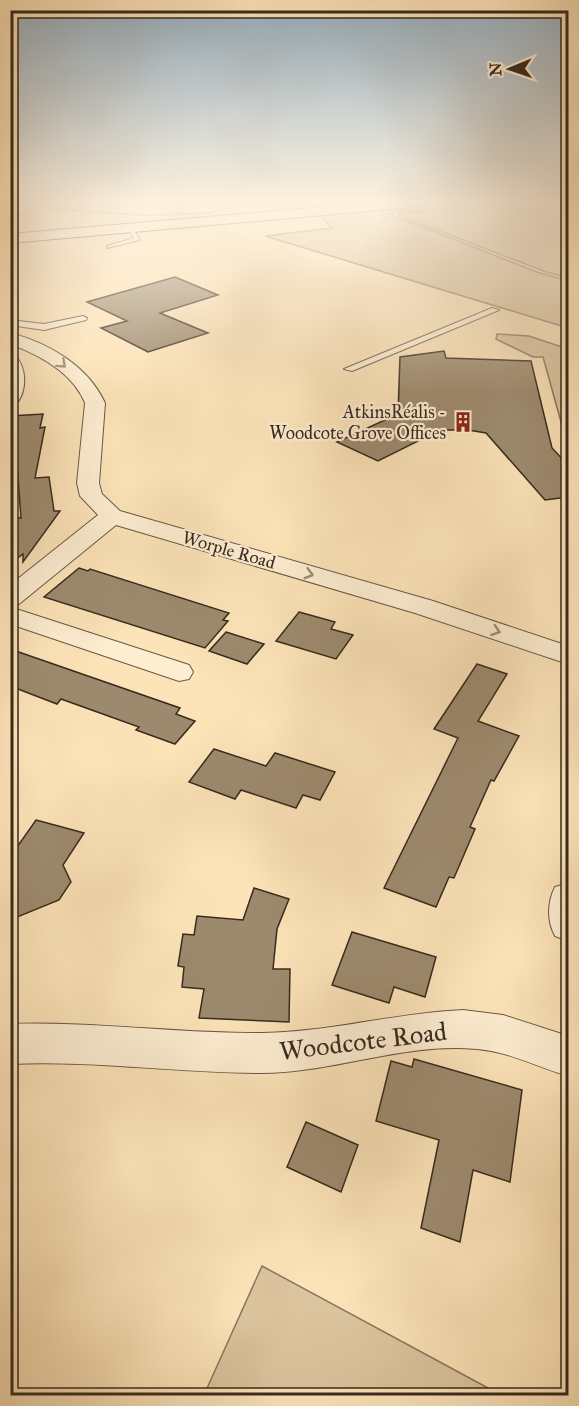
<svg xmlns="http://www.w3.org/2000/svg" width="579" height="1406" font-family="'IM FELL Great Primer',serif">
<style>
.green{fill:#dbc49e;stroke:#89775e;stroke-width:1.5}
.building{fill:#9d8a6e;stroke:#372a1e;stroke-width:1.5}
.lines{fill:none;stroke-linecap:round;stroke-linejoin:round}
.service-casing{stroke:#685844;stroke-width:2}
.minor-casing{stroke:#685844;stroke-width:2}
.secondary-casing{stroke:#372a1e;stroke-width:2}
.service{fill:#fdedd1;fill-rule:evenodd}
.minor{fill:#fdedd1;fill-rule:evenodd}
.secondary{fill:#fdedd1;fill-rule:evenodd}
.oneway{stroke:#9a8c78}
.labels{text-anchor:middle;dominant-baseline:central;stroke-width:4.5;stroke-linejoin:round;paint-order:stroke}
.far-poi-label{font-size:18px;fill:#372a1e;stroke:#fdedd1;text-anchor:end}
.far-street-label{font-size:18px;fill:#372a1e;stroke:#fdedd1}
.near-street-label{font-size:26px;fill:#372a1e;stroke:#fdedd1}
</style>
<rect width="100%" height="100%" fill="#fce3b8"/>
<filter id="stains"><feTurbulence type="fractalNoise" baseFrequency=".00333" numOctaves="4"/><feColorMatrix values="0 0 0 0 .2 0 0 0 0 .09 0 0 0 0 .02 0 0 0 .5 -.17"/></filter>
<radialGradient id="worn" r=".72"><stop offset=".6" stop-color="#630" stop-opacity="0"/><stop offset="1" stop-color="#630" stop-opacity=".3"/></radialGradient>
<!-- green -->
<g class="green">
<path d="M465,200H568V204L466,207L393,212L389,214L537,272L568,281V328L265,236L332,228L318,213Z"/>
<path d="M489,208H568V278L546,272L400,216L399,213Z"/>
<path d="M497,334L529,336L568,349V447L543,357H533L496,339Z"/>
<path d="M262,1266L501,1395H204Z"/>
</g>
<!-- building -->
<g class="building">
<path d="M175,277L218,295L160,313L208,333L148,352L101,328L127,321L87,302Z"/>
<path d="M444,351L446,358L531,361L552,448L568,465V497L545,500L486,433L468,430H440L378,461L337,442L398,414L400,357Z"/>
<path d="M43,414L40,428L45,427L35,478L49,477L54,511H60L23,562V554L10,564V516L21,518L17,464H10V416Z"/>
<path d="M79,568L88,571L90,569L229,613L223,620L228,621L205,648L44,597Z"/>
<path d="M299,612L335,622L331,629L353,635L336,659L276,641Z"/>
<path d="M226,632L264,644L247,664L209,651Z"/>
<path d="M10,649L180,708L176,714L195,721L175,744L136,730L139,727L61,699L57,704L10,686Z"/>
<path d="M477,664L507,674L478,721L519,736L494,781L491,780L470,827L475,829L454,878L449,877L436,907L384,888L458,738L434,729Z"/>
<path d="M214,749L266,766L275,753L335,772L320,800L303,795L296,808L241,790L235,799L189,782Z"/>
<path d="M36,820L84,833L63,865L71,882L59,900L10,920V857Z"/>
<path d="M254,888L289,899L277,929L273,969H290L289,1022L199,1018L204,989L182,987L184,967L178,966L183,934L194,935L197,916L243,920Z"/>
<path d="M352,932L436,957L425,997L394,987L389,1003L332,985Z"/>
<path d="M414,1059L522,1090L510,1182L473,1170L460,1242L421,1228L439,1140L376,1121L391,1061L412,1067Z"/>
<path d="M306,1122L358,1145L341,1192L287,1167Z"/>
</g>
<g class="lines">
<!-- service casing -->
<g class="service-casing">
<g id="service">
<path d="M131,226L140,240L107,248V246L134,238L128,228Z"/>
<path d="M492,308L499,310L352,371L344,369Z"/>
<path d="M83,316L87,318L86,320L44,330L10,325V320L44,324Z"/>
<path d="M10,351C29,363 29,398 10,409L15,380Z"/>
</g>
</g>
<!-- minor casing -->
<g class="minor-casing">
<g id="minor">
<path d="M35,200L146,207L212,204L218,208L212,212L146,215L39,207L10,220V211Z"/>
<path d="M10,333C49,343 88,366 105,403L99,483L102,494L120,511L433,601L568,646V664L415,613L116,525L19,604L10,606V585L98,515L80,496L77,483L85,403C73,373 40,355 10,344Z"/>
<path d="M10,607L189,665L193,672L189,679L179,681L10,624Z"/>
<path d="M568,883V941L555,936C547,921 547,903 555,887Z"/>
<path d="M463,1010L503,1015L568,1036V1076C538,1067 510,1052 477,1049C405,1042 333,1073 261,1073C177,1073 94,1060 10,1064V1024C95,1021 178,1034 263,1033C330,1032 396,1013 463,1010Z"/>
</g>
</g>
<!-- secondary casing -->
<g class="secondary-casing">
<path id="secondary" d="M404,200H453L446,204L10,243V234Z"/>
</g>
<!-- service -->
<use href="#service" class="service"/>
<!-- minor -->
<use href="#minor" class="minor"/>
<!-- secondary -->
<use href="#secondary" class="secondary"/>
</g>
<!-- one-way arrows -->
<defs><path id="oneway-chevron" d="M-2-3.5L2.5 0L-2 3.5" fill="none" stroke-width="1.6" stroke-linecap="round" stroke-linejoin="round" transform="scale(1.5)"/></defs>
<g class="oneway">
<use href="#oneway-chevron" transform="translate(62 364) rotate(42)"/>
<use href="#oneway-chevron" transform="translate(309 574) rotate(16)"/>
<use href="#oneway-chevron" transform="translate(496 631) rotate(19)"/>
</g>
<!-- sky -->
<linearGradient id="sky" x2="0" y2="1"><stop stop-color="#95aec0"/><stop offset="0.51" stop-color="#fef2df"/><stop offset="1" stop-color="#fef2df" stop-opacity="0"/></linearGradient>
<rect width="579" height="396" fill="url(#sky)"/>
<!-- icons -->
<defs>
<g id="building-bare" transform="scale(1.62)"><path d="M-4-6H4V6H1V3H-1V6H-4ZM-2.5-4.3h1.7v1.8h-1.7ZM.8-4.3h1.7v1.8H.8ZM-2.5-1h1.7V.8h-1.7ZM.8-1h1.7V.8H.8Z" fill="#8f2418" stroke="#fdedd1" stroke-width="2.5" paint-order="stroke"/></g>
</defs>
<g fill-rule="evenodd">
<use href="#building-bare" x="463" y="422"/>
</g>
<g class="labels">
<!-- far-poi labels -->
<g class="far-poi-label">
<text x="446" y="412">AtkinsRéalis -<tspan x="446" dy="21">Woodcote Grove Offices</tspan></text>
</g>
<!-- far-street labels -->
<g class="far-street-label">
<text transform="translate(229 550) rotate(16)">Worple Road</text>
</g>
<!-- near-street labels -->
<g class="near-street-label">
<text transform="translate(363 1041) rotate(-7)">Woodcote Road</text>
</g>
</g>
<!-- margin -->
<rect width="579" height="1406" fill="none" stroke="#fce3b8" stroke-width="36"/>
<rect x="12" y="12" width="555" height="1382" fill="none" stroke="#372a1e" stroke-width="3"/>
<rect x="18" y="18" width="543" height="1370" fill="none" stroke="#372a1e" stroke-width="1.5"/>
<!-- north arrow -->
<g transform="translate(510 69) rotate(268)" stroke="#fdedd1" stroke-width="4.5" paint-order="stroke">
<path d="M0-4.5L10 22L0 15L-10 22Z" fill="#372a1e"/>
<text y="-9" font-size="16" font-weight="bold" text-anchor="middle" fill="#372a1e">N</text>
</g>
<rect width="100%" height="100%" filter="url(#stains)"/>
<rect width="100%" height="100%" fill="url(#worn)"/>
</svg>
